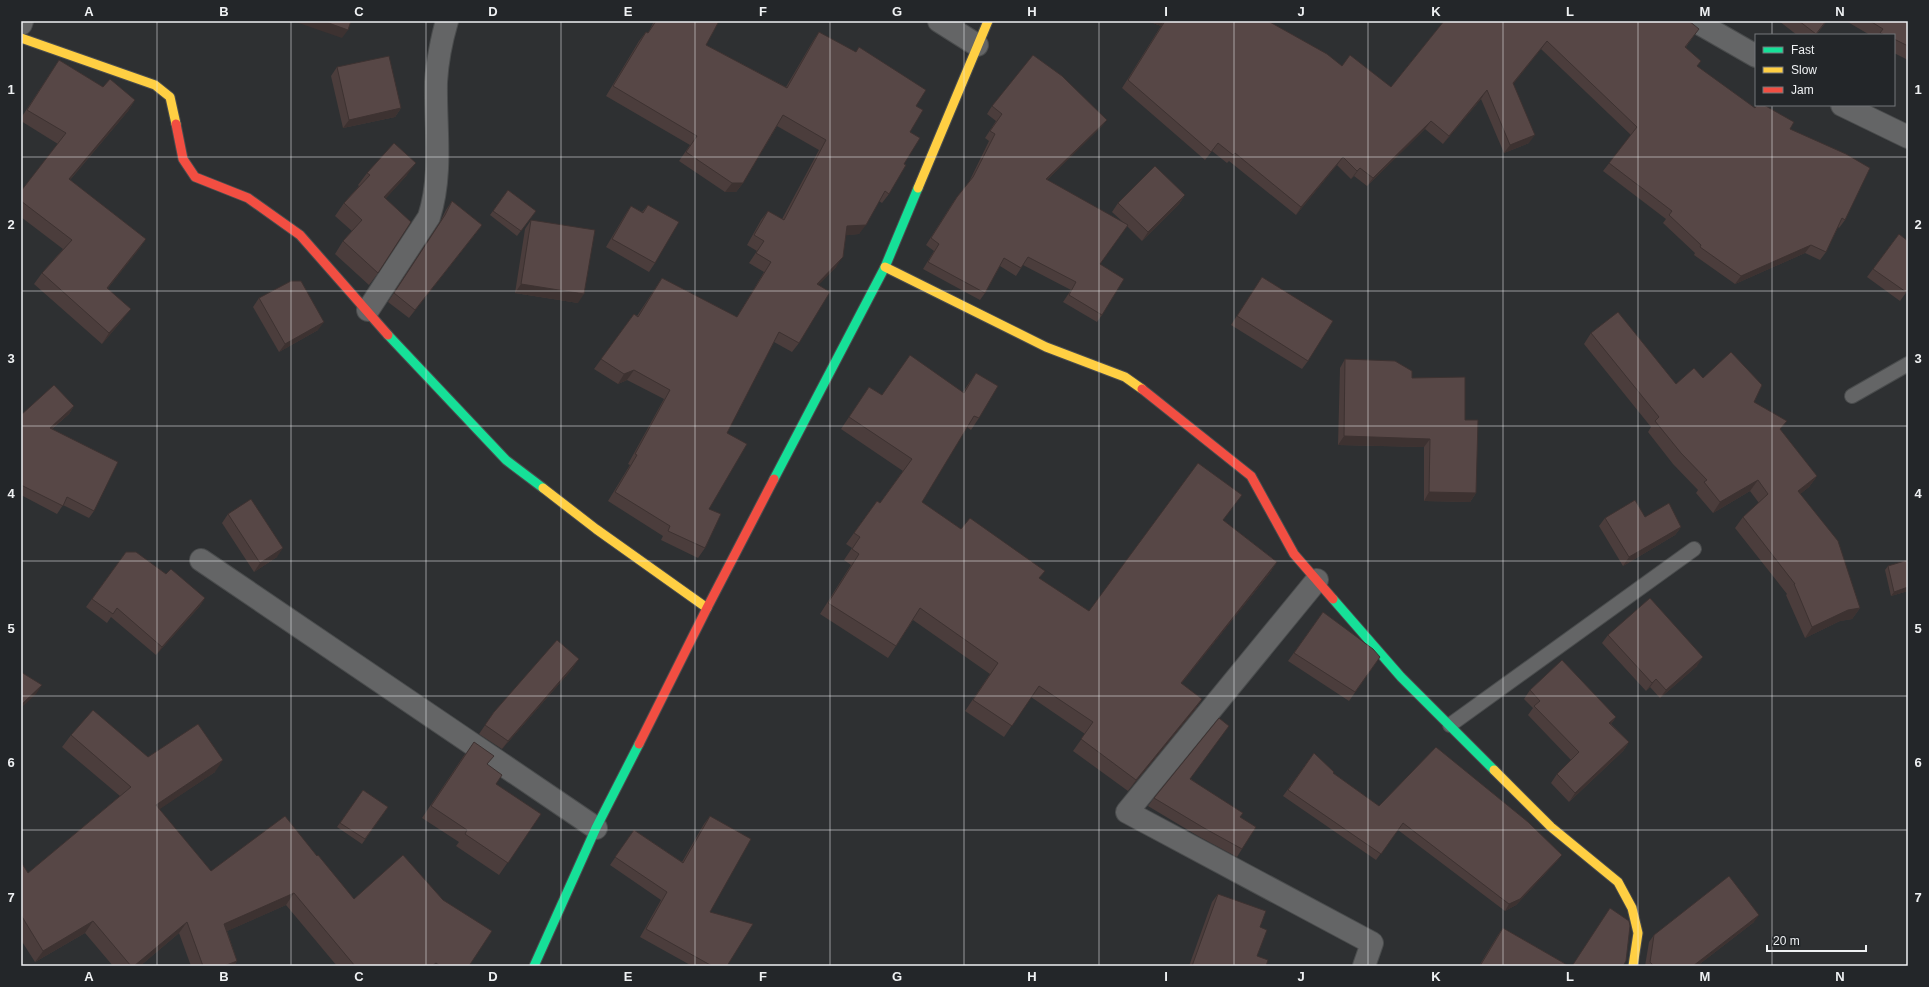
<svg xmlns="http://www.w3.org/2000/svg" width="1929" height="987" font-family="Arial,sans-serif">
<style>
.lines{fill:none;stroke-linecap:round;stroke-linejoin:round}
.lane-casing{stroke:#4a4c4d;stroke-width:16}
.street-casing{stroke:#4a4c4d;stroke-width:24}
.fast-casing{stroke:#4a4c4d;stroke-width:11}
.slow-casing{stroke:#4a4c4d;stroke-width:11}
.jam-casing{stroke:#4a4c4d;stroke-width:11}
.lane{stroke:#646566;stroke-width:14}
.street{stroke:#646566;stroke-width:22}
.fast{stroke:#16e098;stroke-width:9}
.slow{stroke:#ffcf43;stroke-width:9}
.jam{stroke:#f24e42;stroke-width:9}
.wall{fill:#4b3d3c}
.shaded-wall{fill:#3d3231}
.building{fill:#574746;stroke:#3d3231}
.grid{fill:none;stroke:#eff1f3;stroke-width:1;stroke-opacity:0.55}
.neatline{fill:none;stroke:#eff1f3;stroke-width:1.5}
.grid-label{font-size:13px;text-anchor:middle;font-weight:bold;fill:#eff1f3}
</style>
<rect width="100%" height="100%" fill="#2e3032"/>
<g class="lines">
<!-- lane casing -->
<g class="lane-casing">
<g id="lane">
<path d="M1852,396L1908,364"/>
<path d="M1450,725L1694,549"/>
</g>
</g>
<!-- street casing -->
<g class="street-casing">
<g id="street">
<path d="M939,21L977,45"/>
<path d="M1695,21L1756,56"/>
<path d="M21,24L22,21"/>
<path d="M1842,105L1908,137"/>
<path d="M368,310L429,217C443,173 435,127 436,82C437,64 442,38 447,21"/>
<path d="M201,560L596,828"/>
<path d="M1317,580L1127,812L1372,943L1364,966"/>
</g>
</g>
<!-- fast casing -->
<g class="fast-casing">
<g id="fast">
<path d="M388,335L506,460L543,488"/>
<path d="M774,479L885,267L918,188"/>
<path d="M1333,599L1401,677L1494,770"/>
<path d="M534,966L596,828L639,744"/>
</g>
</g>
<!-- slow casing -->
<g class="slow-casing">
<g id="slow">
<path d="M21,38L155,85L170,97L176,124"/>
<path d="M918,188L988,21"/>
<path d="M885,267L1046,347L1125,377L1142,389"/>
<path d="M543,488L596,529L707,608"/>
<path d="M1494,770L1551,827L1618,882L1632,908L1638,933L1633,966"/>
</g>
</g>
<!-- jam casing -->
<g class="jam-casing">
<g id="jam">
<path d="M176,124L183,159L195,177L248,198L300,235L388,335"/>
<path d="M1142,389L1251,476L1294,554L1333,599"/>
<path d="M639,744L707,608L774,479"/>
</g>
</g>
<!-- lane -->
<use href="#lane" class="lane"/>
<!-- street -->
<use href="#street" class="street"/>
<!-- fast -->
<use href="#fast" class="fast"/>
<!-- slow -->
<use href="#slow" class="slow"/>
<!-- jam -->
<use href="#jam" class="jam"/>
</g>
<!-- wall -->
<g class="wall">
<path d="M654,21H719L706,45L786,87L813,41L819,32L916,106L910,132L904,164L889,194L882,203L879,201L859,234L846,235L836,267L818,285L799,343L792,352L774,342L727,433L709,509L705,548L698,558L661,540L663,536L608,501L630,465L628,464L664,399L627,380L618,384L594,369L634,314L637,316L662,278L737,317L764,272L749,263L757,251L747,245L761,220L768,211L782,219L819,150L777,126L743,183L736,192H725L679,161L690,145L606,96L639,41L646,32L648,33Z"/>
<path d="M1148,21H1268L1342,66L1391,87L1444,21L1693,37L1686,47L1697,67L1754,108L1756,105H1764L1790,129L1845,220L1839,228L1838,227L1826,252L1820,260L1805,253L1735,284L1694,255L1695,253L1663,223L1666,219L1603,171L1631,135L1541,49L1513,84L1529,143L1504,153L1481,99L1443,144L1425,129L1367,186L1354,176L1351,179L1337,165L1296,215L1229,161L1227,163L1212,151L1205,160L1122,88L1161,26Z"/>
<path d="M1779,21H1827L1816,35H1797Z"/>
<path d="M1846,21H1908V60L1894,53V35H1870Z"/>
<path d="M59,60L103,87L135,100L128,111L70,180L146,239L139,249L108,288L123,319L102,344L34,284L42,273L63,249L21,217V191L58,144L21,121V118Z"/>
<path d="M337,67L401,108L395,117L343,128L331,76Z"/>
<path d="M992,106L1107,120L1101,127L1047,180L1124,223L1112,212L1118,203L1185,195L1179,204L1142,241L1127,226L1100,264L1102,315L1097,322L1063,302L1071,290L1023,265L1016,276L1000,266L985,293L980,300L923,269L934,251L926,245L952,204L957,197L969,182L989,141L985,138L996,121L987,114Z"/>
<path d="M367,173L407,175L385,199L378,273L369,285L335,254L343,241L352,231L335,216L344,203L359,186L358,185Z"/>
<path d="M508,190L536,211L517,236L490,215Z"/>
<path d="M452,201L482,225L476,233L409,318L388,302L439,224L446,210Z"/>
<path d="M648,205L655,263L649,272L606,247L625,215L631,206L642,212Z"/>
<path d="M531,220L578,303L515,293L525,229Z"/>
<path d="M1899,234L1908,290L1900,301L1867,277Z"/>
<path d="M1262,277L1308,361L1302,369L1231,325Z"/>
<path d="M259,298L318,330L279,352L253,307Z"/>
<path d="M1591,333L1676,384L1703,378L1754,402L1780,430L1817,476L1809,487L1800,494L1860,608L1852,619L1840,621L1805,638L1786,595L1787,594L1735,528L1743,517L1759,503L1750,491L1713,513L1696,493L1698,490L1673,464L1648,432L1651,427L1584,344Z"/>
<path d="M1345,359L1412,378L1465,420L1476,493L1470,502L1424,501V447L1338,445L1340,368Z"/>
<path d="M976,373L979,418L971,430L967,427L922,502L961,529L1040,579L1089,611L1234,506L1223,520L1277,562L1269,574L1181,684L1202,699L1194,711L1128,791L1073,751L1085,734L1031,697L1004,737L965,711L990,674L913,620L888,658L820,614L851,565L844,560L852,548L846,544L877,501L880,503L903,471L841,429L869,387L882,395L963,392Z"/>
<path d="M74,406L69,414L52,429L94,511L89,518L63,505L57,514L21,495V415Z"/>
<path d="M228,514L277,557L254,572L222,523Z"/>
<path d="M1645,517L1681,527L1675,535L1623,566L1599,526L1605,518Z"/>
<path d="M126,552L166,574L205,598L199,607L156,655L111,617L107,623L86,607Z"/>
<path d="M1888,566L1908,591L1891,596L1885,570Z"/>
<path d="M1323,612L1380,657L1349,701L1288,661Z"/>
<path d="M1608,635L1697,666L1660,698L1650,687L1646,691L1602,643Z"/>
<path d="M573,668L502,749L479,734L494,712Z"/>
<path d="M1530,690L1616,717L1611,724L1629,742L1623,751L1569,802L1551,783L1557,774L1571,760L1528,715L1533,708L1524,699Z"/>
<path d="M71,735L148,757L215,772L159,809L211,871L317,856L354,899L469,966H337L286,905L227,931L237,961L234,966H191L179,933L140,966H113L85,933L35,962L21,940V862L28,873L120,796L62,747Z"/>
<path d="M1314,753L1333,773L1379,806L1562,855L1557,861L1516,905L1505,911L1398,830L1376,860L1283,796Z"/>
<path d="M465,754L488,765L496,784L541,814L499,875L456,846L459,842L422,818Z"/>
<path d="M1191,779L1240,817L1242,849L1237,857L1198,836L1148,806L1154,798Z"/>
<path d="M363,790L388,807L362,844L337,827Z"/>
<path d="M710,816V912L727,966H692L640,937L661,900L610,865L634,830L682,862L704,824Z"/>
<path d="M1218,894L1260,927L1257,956L1266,966H1189L1212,902Z"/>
<path d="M1754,922L1697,966H1645L1649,942L1654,935Z"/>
<path d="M1503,928L1569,966H1479L1498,935Z"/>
</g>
<!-- shaded-wall -->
<g class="shaded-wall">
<path d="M293,21H323L348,30L342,38Z"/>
<path d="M1148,21H1164L1161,26Z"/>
<path d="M1547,41L1541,49L1507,92L1513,83Z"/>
<path d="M1487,90L1481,99L1443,144L1449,136Z"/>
<path d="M135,100L128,111L62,189L69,179Z"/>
<path d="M401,108L395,117L343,128L349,120Z"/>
<path d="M1107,120L1101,127L1041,186L1046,179Z"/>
<path d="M1431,121L1425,129L1367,186L1373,178Z"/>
<path d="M1535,135L1529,143L1504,153L1510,145Z"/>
<path d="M1343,157L1337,165L1296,215L1301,207Z"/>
<path d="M416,163L407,175L375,210L384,197Z"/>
<path d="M1360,168L1354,176L1351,179L1357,171Z"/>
<path d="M732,183H743L736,192H725Z"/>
<path d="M1185,195L1179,204L1142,241L1148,232Z"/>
<path d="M482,225L476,233L409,318L415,310Z"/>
<path d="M866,225L859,234L840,236L847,226Z"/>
<path d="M146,239L139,249L100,298L107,288Z"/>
<path d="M1811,245L1805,253L1735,284L1741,276Z"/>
<path d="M843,257L836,267L810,294L817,284Z"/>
<path d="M521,284L584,294L578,303L515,293Z"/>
<path d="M131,309L123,319L102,344L109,333Z"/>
<path d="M324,322L318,330L279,352L285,344Z"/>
<path d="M634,370L627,380L618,384L624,374Z"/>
<path d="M74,406L69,414L44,435L50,428Z"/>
<path d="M1344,436L1430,439L1424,447L1338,445Z"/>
<path d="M1817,476L1809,487L1790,502L1798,491Z"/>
<path d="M1758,480L1750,491L1713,513L1720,502Z"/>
<path d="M1429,492L1476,493L1470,502L1424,501Z"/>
<path d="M1681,527L1675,535L1623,566L1629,557Z"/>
<path d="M283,548L277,557L254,572L260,563Z"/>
<path d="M1277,562L1269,574L1173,694L1181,683Z"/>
<path d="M1908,587V591L1891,596L1894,592Z"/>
<path d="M205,598L199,607L156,655L162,647Z"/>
<path d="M1860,608L1852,619L1840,621L1805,638L1812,627L1848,610Z"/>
<path d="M1703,657L1697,666L1660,698L1666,690Z"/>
<path d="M579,659L573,668L502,749L508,741Z"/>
<path d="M1656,679L1650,687L1646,691L1652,683Z"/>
<path d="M42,685L36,694L21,708V705Z"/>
<path d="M1202,699L1194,711L1128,791L1136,780Z"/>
<path d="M1616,717L1610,725L1609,723Z"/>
<path d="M1629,742L1623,751L1569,802L1575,793Z"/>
<path d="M223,760L215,772L148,817L156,805Z"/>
<path d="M1562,855L1557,861L1516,905L1505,911L1509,904Z"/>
<path d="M294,893L286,905L216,936L224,924Z"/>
<path d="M1759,915L1754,922L1697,966H1693Z"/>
<path d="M93,921L85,933L35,962L43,951Z"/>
<path d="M187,922L179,933L140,966H134Z"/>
<path d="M237,961L234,966H224Z"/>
</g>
<!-- building -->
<g class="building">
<path d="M323,21H351L348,30Z"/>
<path d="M656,21H719L706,45L787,88L819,32L856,52L859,47L926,90L916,106L923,110L910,132L920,138L904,164L906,165L889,194L885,191L866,225L847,226L843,257L817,284L830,292L799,343L779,332L727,433L747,444L709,509L721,514L705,548L668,531L670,526L615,492L637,455L635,454L670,390L634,370L624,374L601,359L634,314L638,317L662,278L737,317L771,262L756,253L764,241L754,235L768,211L784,220L826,140L783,115L743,183H732L686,152L697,136L613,86L646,32L648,33Z"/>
<path d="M1165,21H1268L1327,54L1342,66L1350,55L1391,87L1444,21H1689L1699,29L1685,47L1701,61L1697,66L1755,108L1757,105H1764L1794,122L1790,129L1846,154L1870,168L1845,220L1842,218L1826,252L1811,245L1741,276L1700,247L1701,245L1669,215L1672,211L1609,163L1637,127L1547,41L1513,83L1535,135L1510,145L1487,90L1449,136L1431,121L1373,178L1360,168L1357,171L1343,157L1301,207L1235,153L1233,155L1218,143L1211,152L1128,80Z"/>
<path d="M1799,21H1826L1816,34Z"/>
<path d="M1870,21H1908V46L1894,39V35H1885L1880,33L1883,29Z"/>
<path d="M1033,55L1062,76L1107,120L1046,179L1128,225L1100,264L1124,279L1102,315L1069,295L1076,282L1028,257L1021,268L1004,258L985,293L928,262L939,244L931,238L957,197L973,177L995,134L990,131L1002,114L992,106Z"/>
<path d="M389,56L401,108L349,120L337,67Z"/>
<path d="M59,60L103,87L110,79L135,100L69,179L146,239L107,288L131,309L109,333L42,273L72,240L21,201V191L66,133L27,110Z"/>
<path d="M394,143L416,163L384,197L411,222L378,273L343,241L362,220L344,203L370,175L367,173Z"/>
<path d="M1155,166L1185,195L1148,232L1118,203Z"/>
<path d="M508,190L536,211L521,231L493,211Z"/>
<path d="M452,201L482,225L415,310L394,293L445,215Z"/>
<path d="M648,205L679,222L655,263L612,239L631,206L643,213Z"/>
<path d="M531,220L595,230L584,294L521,284Z"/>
<path d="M1899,234L1908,241V290L1906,292L1873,269Z"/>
<path d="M1262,277L1333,321L1308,361L1237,316Z"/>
<path d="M291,281H301L324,322L285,344L259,298Z"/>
<path d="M1618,312L1676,384L1694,368L1703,378L1731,352L1762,385L1754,402L1787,421L1780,429L1817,476L1798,491L1838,541L1860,608L1848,610L1812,627L1794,584H1795L1743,517L1768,494L1758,480L1720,502L1704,482L1707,480L1681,453L1655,421L1659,417L1591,333Z"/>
<path d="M910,355L964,393L976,373L998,386L979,418L974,416L922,502L961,529L970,518L1045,571L1039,578L1089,611L1198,463L1242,495L1223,520L1277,562L1181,683L1202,699L1136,780L1081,739L1093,722L1039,686L1012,726L973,700L998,663L920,608L896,646L828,603L859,554L852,549L860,537L854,533L877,501L880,503L912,459L849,417L869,387L882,395Z"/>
<path d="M1345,359L1395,361L1412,371V378L1465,377V420H1478L1476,493L1429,492L1430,439L1344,436Z"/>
<path d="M54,385L74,406L50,428L118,462L94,511L67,497L63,506L21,485V415Z"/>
<path d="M251,499L283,548L260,563L228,514Z"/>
<path d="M1635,500L1645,517L1669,503L1681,527L1629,557L1605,518Z"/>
<path d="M126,552H136L166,574L171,569L205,598L162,647L117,608L113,614L92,599Z"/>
<path d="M1908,560V587L1894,592L1888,566Z"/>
<path d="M1650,598L1703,657L1666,690L1656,679L1652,683L1608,635Z"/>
<path d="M1323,612L1373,649L1380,657L1355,692L1294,653Z"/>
<path d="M557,640L579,659L508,741L485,725L494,712Z"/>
<path d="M1562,660L1616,717L1609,723L1629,742L1575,793L1557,774L1579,752L1534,706L1540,701L1530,690Z"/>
<path d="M21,672L42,685L21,705Z"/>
<path d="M93,710L148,757L198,724L223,760L156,805L211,871L285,816L317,856L318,855L354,899L403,855L443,900L492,931L469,966H440L436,963L432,966H355L294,893L224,924L237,961L224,966H203L187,922L134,966H131L93,921L43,951L21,915V862L28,873L131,787L71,735Z"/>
<path d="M1219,718L1229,726L1190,779L1243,813L1240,817L1256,827L1242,849L1204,828L1154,798Z"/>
<path d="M474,742L494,756L487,764L502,775L496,784L541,814L508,863L465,834L467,830L431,806Z"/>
<path d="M1436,747L1528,822L1562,855L1520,899L1509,904L1403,823L1381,854L1288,790L1314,753L1334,772L1333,773L1379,806Z"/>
<path d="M363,790L388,807L365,839L340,823Z"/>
<path d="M710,816L751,839L710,912L753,924L727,966H712L646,929L667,892L615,857L634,830L683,863Z"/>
<path d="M1729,876L1759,915L1693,966H1654L1650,962L1654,935Z"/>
<path d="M1218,894L1266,911L1260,927L1267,930L1257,956L1268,960L1266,966H1192Z"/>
<path d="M1610,908L1629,921L1630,926L1626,961L1623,966H1572Z"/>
<path d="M1503,928L1569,966H1480Z"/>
</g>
<!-- grid -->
<path class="grid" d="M157,21V966M291,21V966M426,21V966M561,21V966M695,21V966M830,21V966M964,21V966M1099,21V966M1234,21V966M1368,21V966M1503,21V966M1638,21V966M1772,21V35M1772,105V966M21,157H1908M21,291H1908M21,426H1908M21,561H1908M21,696H1908M21,830H1908"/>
<!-- border -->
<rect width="1929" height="987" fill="none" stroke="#232629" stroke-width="44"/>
<!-- legend -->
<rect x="1755" y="34" width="140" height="72" fill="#232629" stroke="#75777a"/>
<rect x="1763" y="47" width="20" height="6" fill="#16e098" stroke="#75777a"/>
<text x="1791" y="54" font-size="12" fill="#eff1f3">Fast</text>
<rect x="1763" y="67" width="20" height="6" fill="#ffcf43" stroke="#75777a"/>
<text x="1791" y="74" font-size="12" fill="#eff1f3">Slow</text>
<rect x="1763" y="87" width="20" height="6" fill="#f24e42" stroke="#75777a"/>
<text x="1791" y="94" font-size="12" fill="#eff1f3">Jam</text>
<!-- scale -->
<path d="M1767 945v6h99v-6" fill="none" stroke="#eff1f3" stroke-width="2"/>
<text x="1773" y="945" font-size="12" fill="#eff1f3" stroke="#232629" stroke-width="3" paint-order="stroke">20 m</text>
<rect x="22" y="22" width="1885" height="943" class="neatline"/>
<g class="grid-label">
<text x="89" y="16">A</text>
<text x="224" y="16">B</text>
<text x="359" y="16">C</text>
<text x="493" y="16">D</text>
<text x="628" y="16">E</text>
<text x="763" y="16">F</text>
<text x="897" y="16">G</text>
<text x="1032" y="16">H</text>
<text x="1166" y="16">I</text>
<text x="1301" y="16">J</text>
<text x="1436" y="16">K</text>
<text x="1570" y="16">L</text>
<text x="1705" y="16">M</text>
<text x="1840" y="16">N</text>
<text x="11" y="94">1</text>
<text x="1918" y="94">1</text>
<text x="11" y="229">2</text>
<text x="1918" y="229">2</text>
<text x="11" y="363">3</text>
<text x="1918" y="363">3</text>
<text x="11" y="498">4</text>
<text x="1918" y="498">4</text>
<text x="11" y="633">5</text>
<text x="1918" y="633">5</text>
<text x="11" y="767">6</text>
<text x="1918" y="767">6</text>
<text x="11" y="902">7</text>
<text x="1918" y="902">7</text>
<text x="89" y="981">A</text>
<text x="224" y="981">B</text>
<text x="359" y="981">C</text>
<text x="493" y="981">D</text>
<text x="628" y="981">E</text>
<text x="763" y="981">F</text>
<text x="897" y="981">G</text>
<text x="1032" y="981">H</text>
<text x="1166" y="981">I</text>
<text x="1301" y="981">J</text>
<text x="1436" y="981">K</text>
<text x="1570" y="981">L</text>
<text x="1705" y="981">M</text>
<text x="1840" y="981">N</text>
</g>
</svg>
